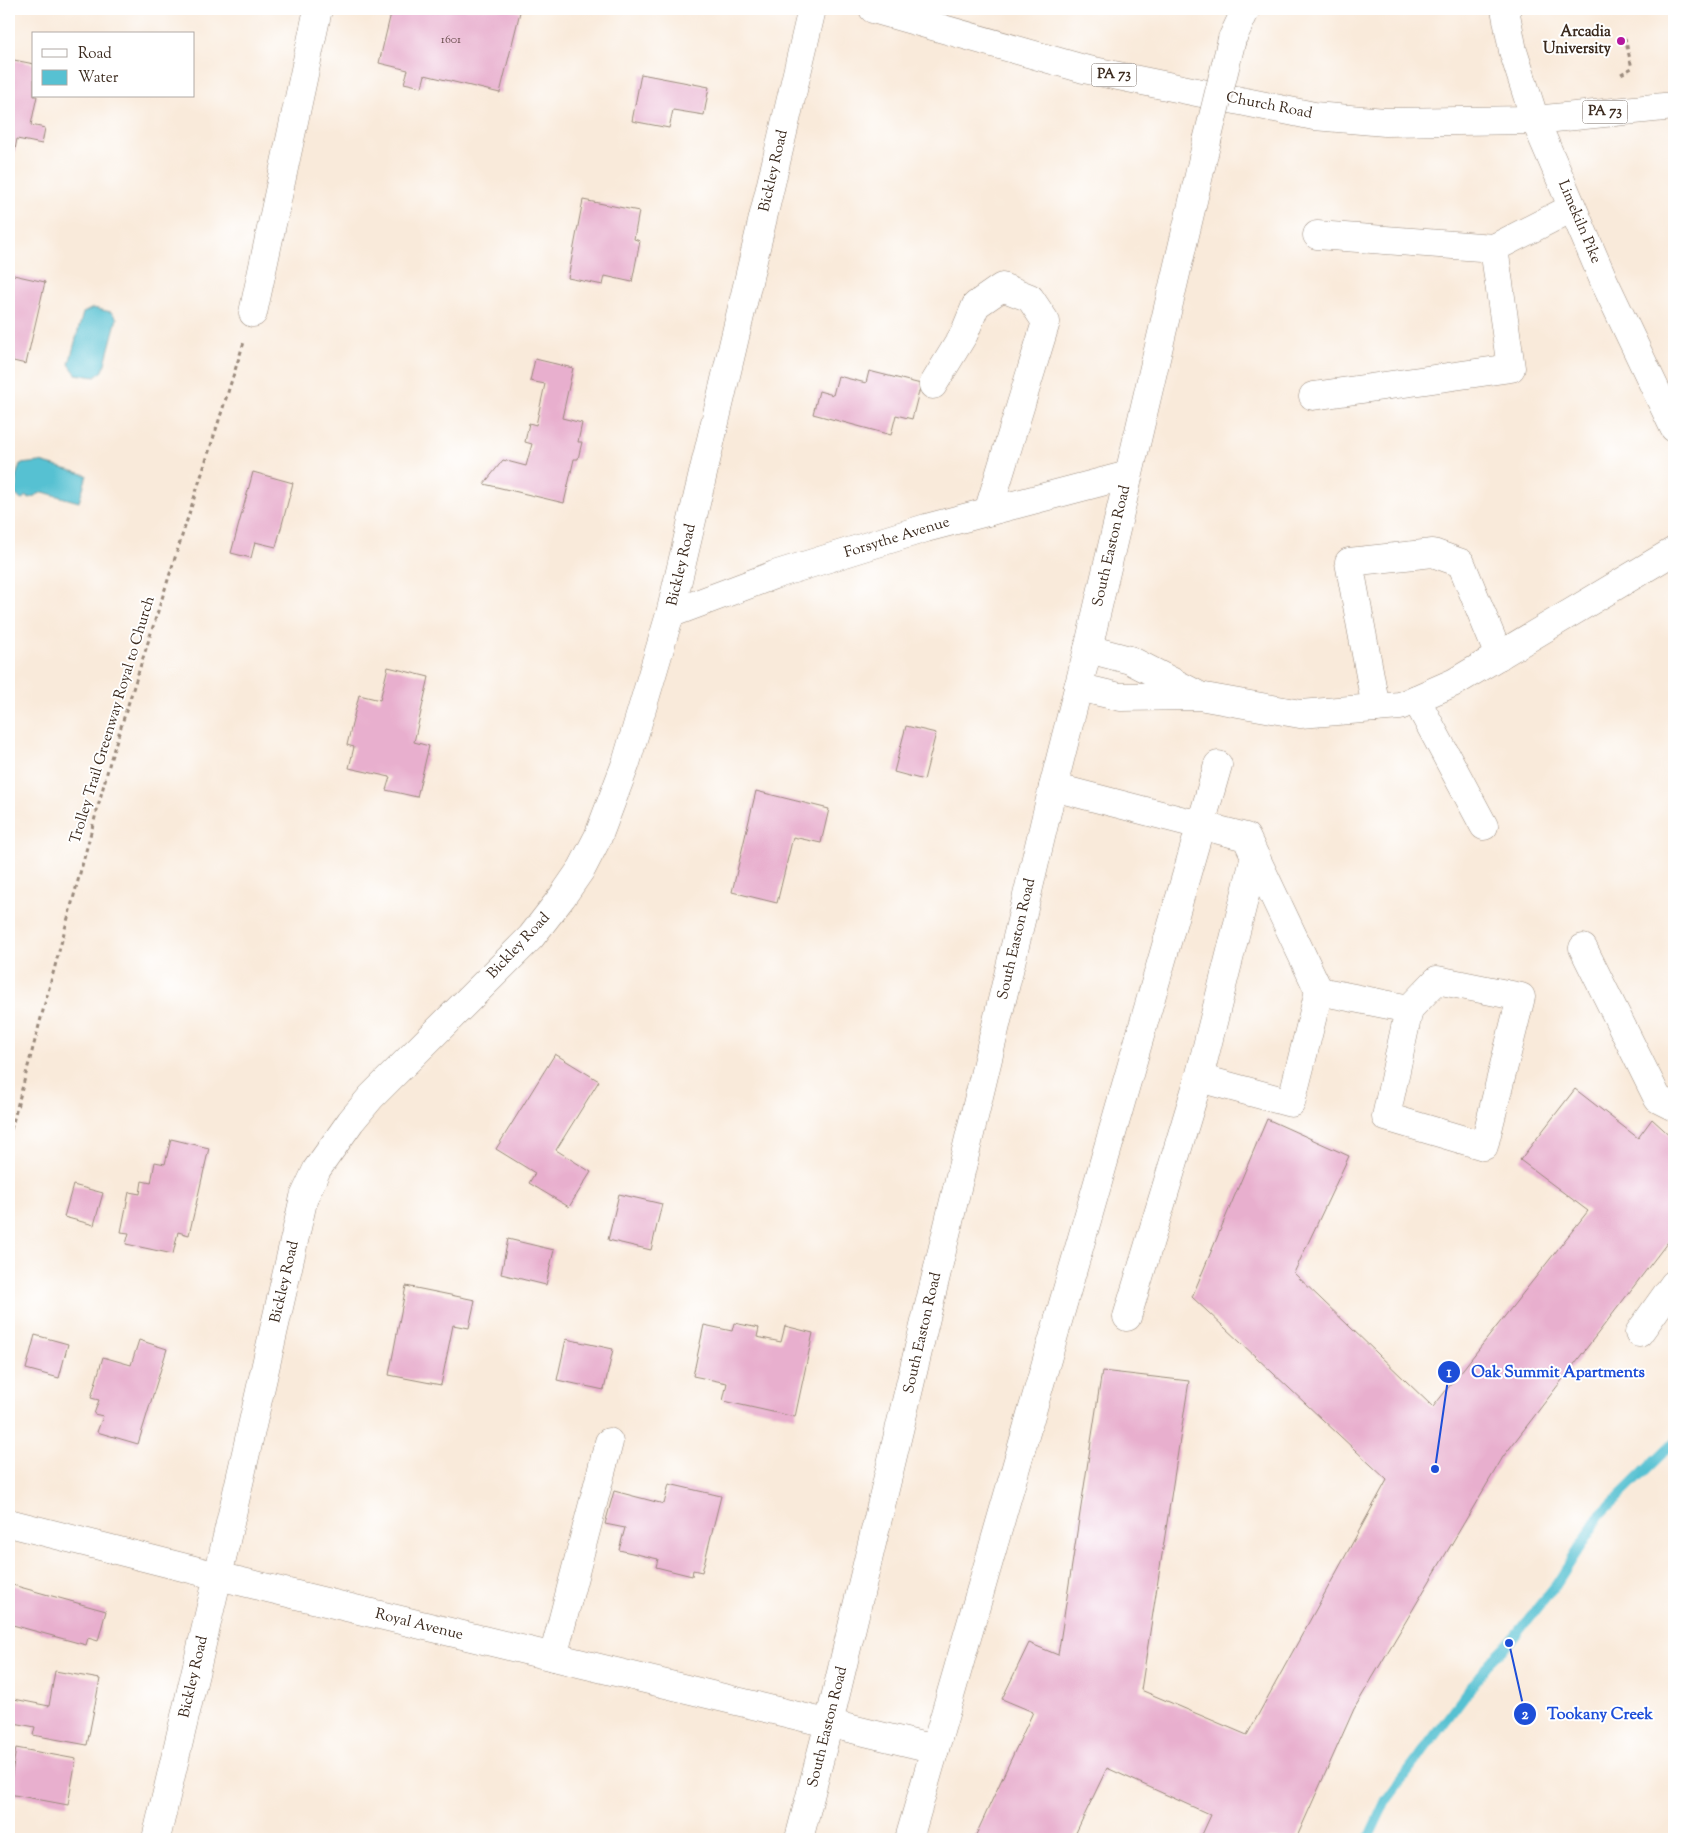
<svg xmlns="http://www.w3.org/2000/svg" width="1683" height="1848" font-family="'Sorts Mill Goudy',serif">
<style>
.water{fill:#57c1d2;stroke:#497678}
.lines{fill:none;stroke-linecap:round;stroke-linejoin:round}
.stream{stroke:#57c1d2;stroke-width:10}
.building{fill:#e8afce}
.minor-casing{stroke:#9a8a7c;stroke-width:29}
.major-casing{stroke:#9a8a7c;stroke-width:29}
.path{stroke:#9a8a7c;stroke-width:3;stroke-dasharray:4 4;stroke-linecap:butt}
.minor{stroke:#fff;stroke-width:28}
.major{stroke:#fff;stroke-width:28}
.major-bridge-casing{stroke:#9a8a7c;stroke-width:29;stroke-linecap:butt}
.major-bridge{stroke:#fff;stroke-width:28}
.poi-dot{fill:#b5179e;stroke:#fff;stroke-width:2}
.labels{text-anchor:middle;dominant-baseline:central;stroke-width:4;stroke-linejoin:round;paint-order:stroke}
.number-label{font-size:12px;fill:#664b4a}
.shield{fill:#fff;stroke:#766a62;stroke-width:1}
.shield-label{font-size:14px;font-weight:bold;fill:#3b2a1e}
.poi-label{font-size:15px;font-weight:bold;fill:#3b2a1e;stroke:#fff;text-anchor:end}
.street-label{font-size:15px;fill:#3b2a1e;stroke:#fff}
.leader{fill:none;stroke:#1d4ed8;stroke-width:2}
.callout-dot{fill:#1d4ed8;stroke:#fff;stroke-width:2}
.mark-label{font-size:15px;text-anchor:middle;font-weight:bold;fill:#fff}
.callout-label{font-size:16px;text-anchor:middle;font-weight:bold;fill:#1d4ed8;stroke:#fff;stroke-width:4;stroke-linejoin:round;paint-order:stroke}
</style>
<rect width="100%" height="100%" fill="#fff"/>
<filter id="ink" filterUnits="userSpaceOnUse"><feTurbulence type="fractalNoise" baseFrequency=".02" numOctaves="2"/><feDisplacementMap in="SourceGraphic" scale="10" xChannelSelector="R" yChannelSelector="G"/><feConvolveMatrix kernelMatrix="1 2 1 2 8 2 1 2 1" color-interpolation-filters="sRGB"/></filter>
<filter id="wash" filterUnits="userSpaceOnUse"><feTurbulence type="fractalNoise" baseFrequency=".0096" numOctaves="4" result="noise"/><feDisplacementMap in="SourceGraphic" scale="20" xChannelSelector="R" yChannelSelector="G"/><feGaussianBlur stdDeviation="1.12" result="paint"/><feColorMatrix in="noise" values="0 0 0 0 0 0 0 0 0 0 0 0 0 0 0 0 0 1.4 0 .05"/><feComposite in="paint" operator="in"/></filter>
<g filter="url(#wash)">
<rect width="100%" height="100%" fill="#f9eada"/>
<!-- water -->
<g class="water">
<path d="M93,308L111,312L117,318L103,371L95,377L76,374L69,364L83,313Z"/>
<path d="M40,462L87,475L79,502L43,492L30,498L26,496L21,500L12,491L17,487L16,477L20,464Z"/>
</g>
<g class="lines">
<!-- stream -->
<path class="stream" d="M1368,1839L1386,1800L1490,1662L1509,1643L1556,1585L1601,1514L1674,1442"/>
</g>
<g id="blocks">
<!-- building -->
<g class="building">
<path d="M392,9H505L520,12L500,93L425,75L422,87L404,83L408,70L379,63Z"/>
<path d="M9,59L34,64V96H37L31,125L45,128L42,144L17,139L11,171H9Z"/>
<path d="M641,74L709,87L704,115L673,110L669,128L632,121Z"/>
<path d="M583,200L639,211L634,239L640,241L632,282L605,276L603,285L568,278Z"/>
<path d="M9,274L45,282L26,364L9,360Z"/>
<path d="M535,359L573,368L562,418L582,423L578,442H582L578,459H574L564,503L484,484L503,460L526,466L532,444L525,442L529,423L536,425L545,384L530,381Z"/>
<path d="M869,371L921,384L912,419L896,415L891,435L813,414L819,391L833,395L838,376L866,383Z"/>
<path d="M253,472L293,483L276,547L255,542L251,558L231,553Z"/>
<path d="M388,667L429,677L414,742L429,746L417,797L386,790L390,777L349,768L354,747L347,745L359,695L380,700Z"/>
<path d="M906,726L936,733L924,780L894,772Z"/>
<path d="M756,791L829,809L821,843L793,837L777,903L732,892Z"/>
<path d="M555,1054L599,1081L556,1150L591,1172L569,1207L529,1183L535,1173L496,1149Z"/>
<path d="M1575,1089L1638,1138L1652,1119L1674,1139V1234L1503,1457L1354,1709L1296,1839H1200L1211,1815L1107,1768L1073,1839H974L1033,1712L1002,1699L1029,1643L1058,1655L1102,1371L1189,1381L1141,1690L1247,1735L1387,1480L1192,1297L1267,1119L1349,1156L1294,1273L1433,1407L1588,1211L1520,1160Z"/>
<path d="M171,1139L209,1148L189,1235L178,1232L173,1254L126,1244L129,1233L121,1232L129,1192L140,1194L142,1181L151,1183L155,1162L165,1164Z"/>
<path d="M73,1185L103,1193L94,1225L64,1217Z"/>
<path d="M619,1194L662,1204L651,1250L608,1240Z"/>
<path d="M508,1239L554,1250L546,1285L501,1274Z"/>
<path d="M406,1286L475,1300L469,1328L453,1325L441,1385L389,1375Z"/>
<path d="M734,1323L759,1328L757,1337L781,1342L785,1326L813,1333L795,1417L723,1401L727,1383L693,1376L704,1325L732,1331Z"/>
<path d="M35,1335L68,1344L59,1378L26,1369Z"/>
<path d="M566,1339L613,1349L604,1390L557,1380Z"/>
<path d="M139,1340L167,1349L138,1444L97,1432L103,1416L94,1414L99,1400L91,1398L103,1357L131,1365Z"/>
<path d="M669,1484L721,1496L702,1572L693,1570L692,1576L656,1567L658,1559L619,1550L625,1528L605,1524L614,1491L664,1504Z"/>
<path d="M9,1584L106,1611L98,1641L88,1638L86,1645L9,1624Z"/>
<path d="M55,1671L100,1679L87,1745L33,1735L35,1727L9,1722V1698L49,1706Z"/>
<path d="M16,1748L76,1759L68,1805L9,1794Z"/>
</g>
</g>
</g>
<g filter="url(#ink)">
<use href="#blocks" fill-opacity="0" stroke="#9a8a7c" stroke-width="1"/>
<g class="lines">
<!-- minor casing -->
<g class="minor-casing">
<g id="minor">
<path d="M1317,235L1494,248"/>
<path d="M253,313L318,9"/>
<path d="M933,385L964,334L976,305L1002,287L1030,298L1046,322L988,512"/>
<path d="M1313,396L1511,368L1494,248L1572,208"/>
<path d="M670,614L774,575L926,528L1128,475"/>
<path d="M1088,649L1130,660L1196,694"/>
<path d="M1078,687L1120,697L1199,696L1300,714L1400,706L1455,682L1674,551"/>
<path d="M1416,699L1484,826"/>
<path d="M1376,708L1349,562L1433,553L1461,563L1499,656"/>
<path d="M1053,787L1246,837L1255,856L1319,991L1291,1103L1199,1078L1255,856"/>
<path d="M1583,948L1658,1099L1674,1107"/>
<path d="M1319,991L1409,1009L1386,1117L1484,1146L1521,997L1437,980L1409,1009"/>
<path d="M1127,1317L1199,1078"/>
<path d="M1639,1333L1674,1284"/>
<path d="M9,1523L218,1576L935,1749"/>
<path d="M553,1657L609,1442"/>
<path d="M156,1839L218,1576L304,1197L317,1169L351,1121L371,1097L531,937L562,897L582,868L598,837L626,763L670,614L812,9"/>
<path d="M909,1839L1218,765"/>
</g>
</g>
<!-- major casing -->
<g class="major-casing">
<g id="major">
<path d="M873,9L1084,69L1314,116L1385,122L1535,120L1674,106"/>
<path d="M1505,9L1513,51L1535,120L1604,281L1674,428"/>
<path d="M1232,39L1246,9"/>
<path d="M799,1839L829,1723L1053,787L1088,649L1207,141"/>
</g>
</g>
<!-- path -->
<g class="path">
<path d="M1621,74L1632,68L1625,38"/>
<path d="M9,1137L111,758L244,342"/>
</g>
<!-- minor -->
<use href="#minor" class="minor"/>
<!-- major -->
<use href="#major" class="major"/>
<!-- major-bridge casing -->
<g class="major-bridge-casing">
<path id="major-bridge" d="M1207,141L1232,39"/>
</g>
<!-- major-bridge -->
<use href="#major-bridge" class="major-bridge"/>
</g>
</g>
<!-- markers -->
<circle class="poi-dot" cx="1621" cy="41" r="5"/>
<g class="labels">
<!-- number labels -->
<g class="number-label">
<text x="451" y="40">1601</text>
</g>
<!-- shield labels -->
<g class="shield">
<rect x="1091.5" y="63.5" width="45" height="23" rx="4"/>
<rect x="1582.5" y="100.5" width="45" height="23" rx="4"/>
</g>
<g class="shield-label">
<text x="1114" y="75">PA 73</text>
<text x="1605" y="112">PA 73</text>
</g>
<!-- poi labels -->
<g class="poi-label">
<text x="1611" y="32">Arcadia<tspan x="1611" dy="17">University</tspan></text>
</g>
<!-- street labels -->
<g class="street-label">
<text transform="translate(1269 106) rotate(11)">Church Road</text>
<text transform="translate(774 171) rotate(-77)">Bickley Road</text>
<text transform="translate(1579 222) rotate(67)">Limekiln Pike</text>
<text transform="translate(897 538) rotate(-17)">Forsythe Avenue</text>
<text transform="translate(1112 546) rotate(-77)">South Easton Road</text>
<text transform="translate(682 565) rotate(-77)">Bickley Road</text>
<text transform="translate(113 720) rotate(-73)">Trolley Trail Greenway Royal to Church</text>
<text transform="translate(1017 939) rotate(-77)">South Easton Road</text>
<text transform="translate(519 946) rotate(-47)">Bickley Road</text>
<text transform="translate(285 1282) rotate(-77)">Bickley Road</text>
<text transform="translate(923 1333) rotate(-77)">South Easton Road</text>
<text transform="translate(419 1625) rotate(14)">Royal Avenue</text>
<text transform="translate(194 1677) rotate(-77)">Bickley Road</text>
<text transform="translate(828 1727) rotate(-76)">South Easton Road</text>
</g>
</g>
<!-- callouts -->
<path class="leader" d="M1435 1469L1449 1372M1509 1643L1525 1714"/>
<g class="callout-dot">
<circle cx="1435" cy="1469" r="5"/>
<circle cx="1509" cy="1643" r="5"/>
<circle cx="1449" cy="1372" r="12"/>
<circle cx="1525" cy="1714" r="12"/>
</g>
<g class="mark-label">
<text x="1449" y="1377">1</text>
<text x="1525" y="1719">2</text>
</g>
<g class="callout-label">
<text x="1558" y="1377">Oak Summit Apartments</text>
<text x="1600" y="1719">Tookany Creek</text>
</g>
<!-- margin -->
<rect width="1683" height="1848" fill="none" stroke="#fff" stroke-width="30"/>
<!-- legend -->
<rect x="32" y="32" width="162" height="65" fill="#ffffff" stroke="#b1aaa5"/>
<rect x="42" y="49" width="25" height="8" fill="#ffffff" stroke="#b1aaa5"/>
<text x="78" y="58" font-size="15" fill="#3b2a1e">Road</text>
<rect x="42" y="70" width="25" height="15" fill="#57c1d2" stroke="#b1aaa5"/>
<text x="78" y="82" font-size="15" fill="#3b2a1e">Water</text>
</svg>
